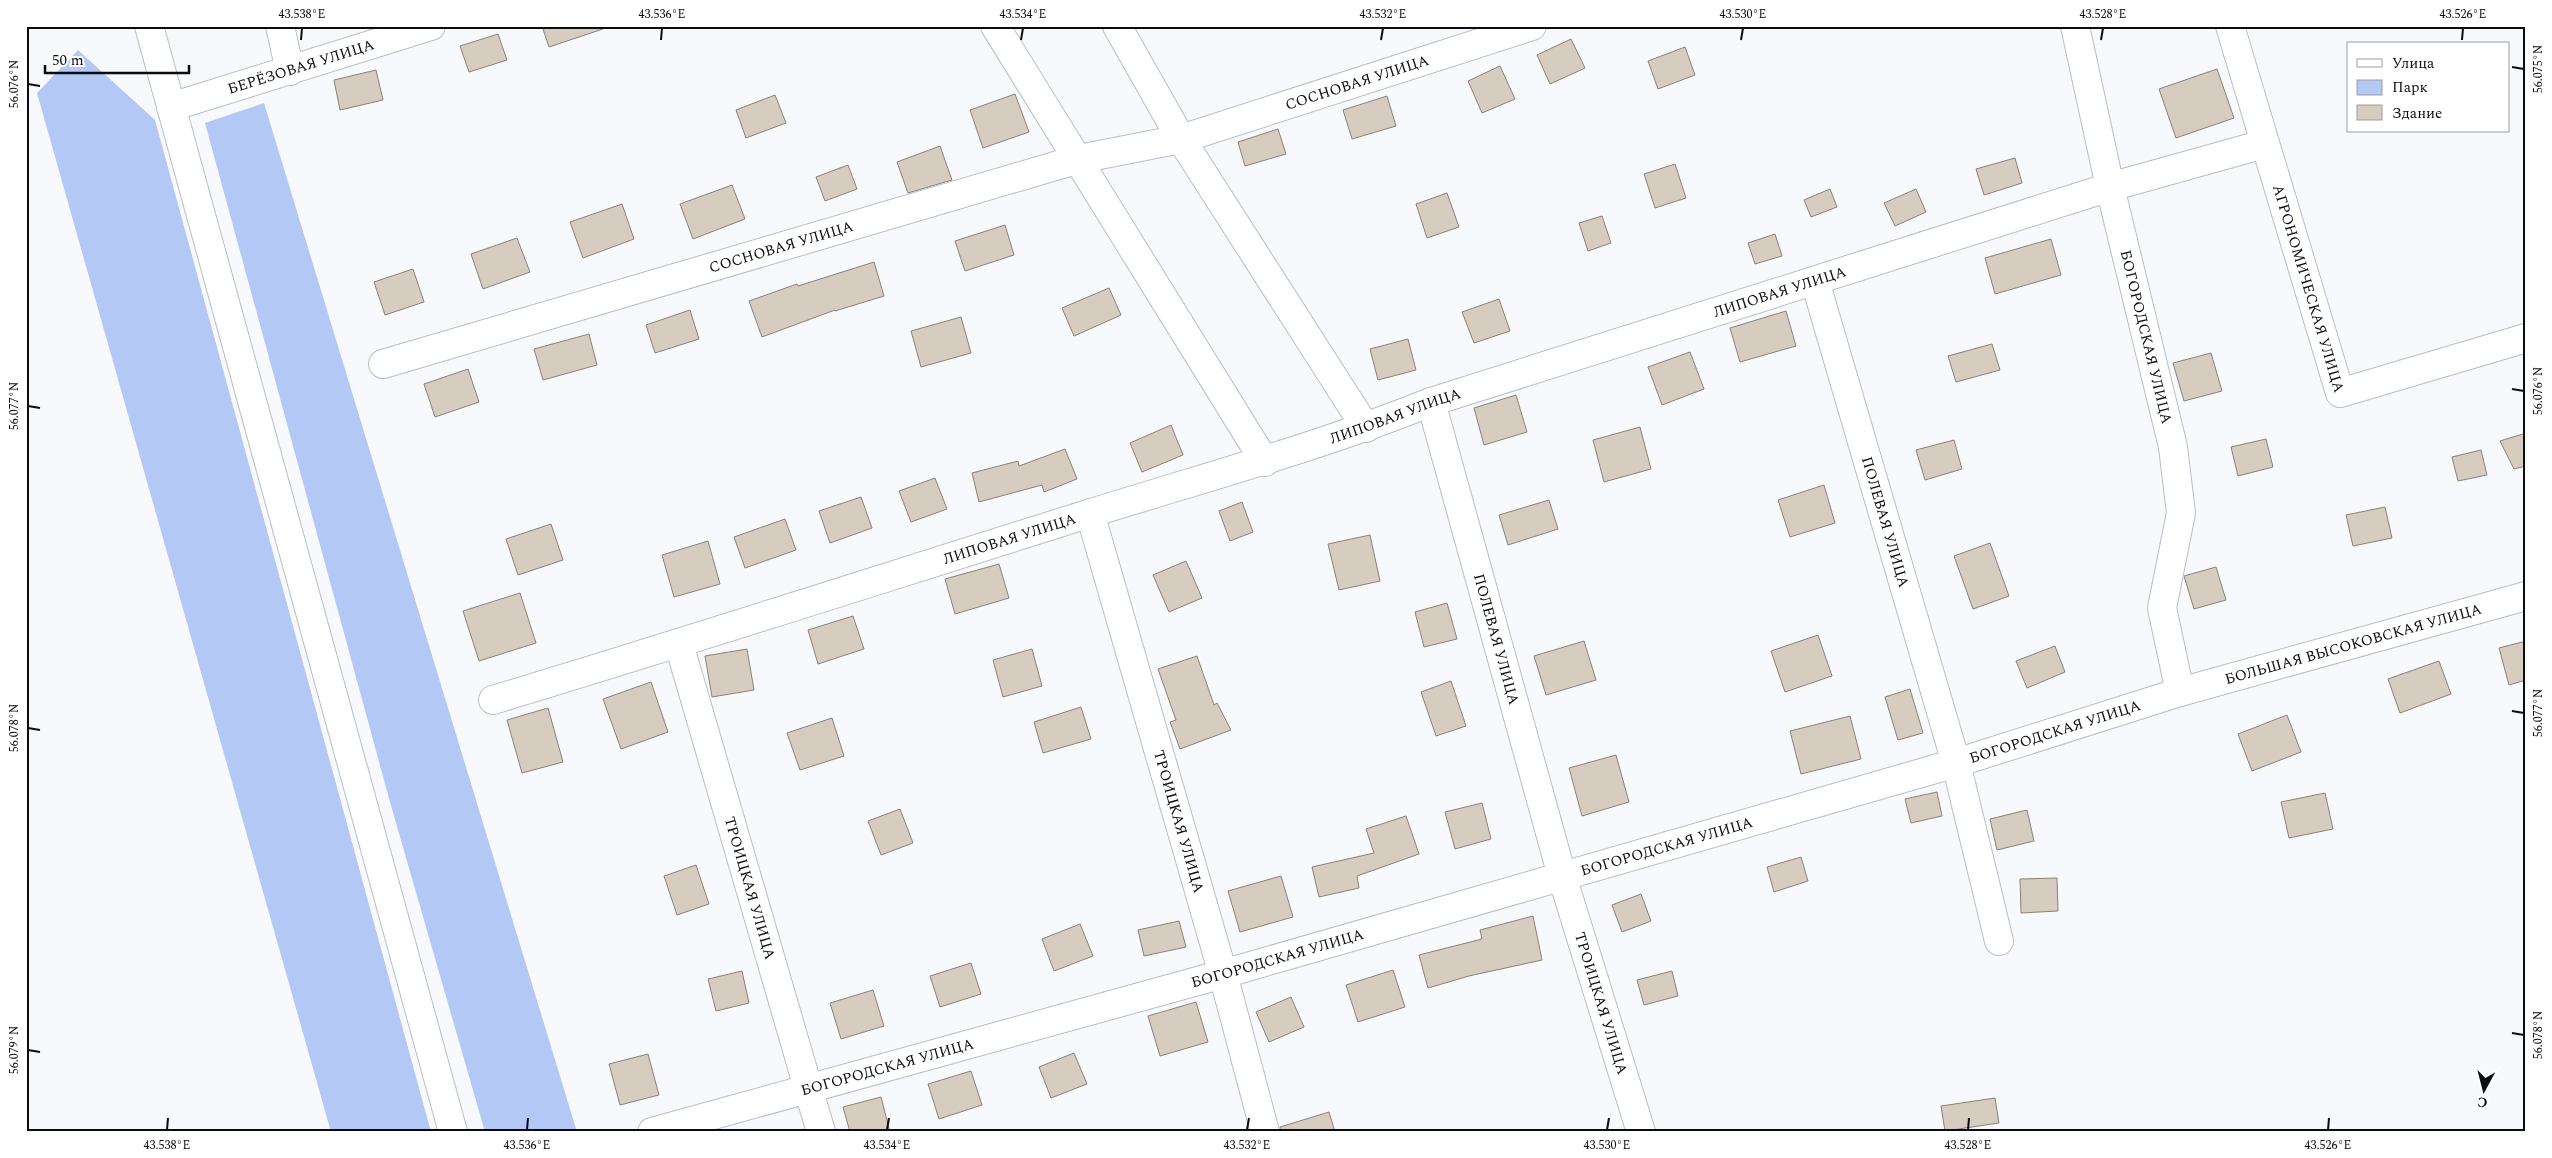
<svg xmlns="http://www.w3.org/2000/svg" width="2552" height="1158" font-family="Spectral,serif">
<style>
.green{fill:#b4c8f6}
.building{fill:#d6ccbf;stroke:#8b8275}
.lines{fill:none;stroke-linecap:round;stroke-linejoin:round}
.minor-casing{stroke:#b7becc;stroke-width:30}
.minor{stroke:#fff;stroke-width:28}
.ticks{fill:none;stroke:#0a0c11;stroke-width:2}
.labels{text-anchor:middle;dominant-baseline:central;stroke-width:4;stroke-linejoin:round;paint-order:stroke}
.street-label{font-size:15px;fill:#0a0c11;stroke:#fff}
.neatline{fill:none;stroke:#0a0c11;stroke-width:2}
.ticks-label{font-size:12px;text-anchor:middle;fill:#0a0c11}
</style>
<rect width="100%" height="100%" fill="#f8f9fc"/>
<!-- green -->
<g class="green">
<path d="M78,50L155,120L431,1132H331L37,93Z"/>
<path d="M264,103L577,1132H485L390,802L205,123Z"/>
</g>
<!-- building -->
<g class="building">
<path d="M542,26H603V29L549,47Z"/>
<path d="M498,34L507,60L469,72L460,46Z"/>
<path d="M1571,39L1585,68L1550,84L1537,55Z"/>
<path d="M1685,47L1695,75L1658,89L1648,61Z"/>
<path d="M1500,66L1515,99L1482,113L1468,81Z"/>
<path d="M2217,69L2234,118L2176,138L2159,89Z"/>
<path d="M376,70L383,100L340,110L334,80Z"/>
<path d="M1015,94L1029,132L983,148L970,110Z"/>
<path d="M775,95L786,123L746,138L736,110Z"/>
<path d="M1387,96L1396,126L1352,139L1343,110Z"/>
<path d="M1278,129L1286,154L1245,166L1238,142Z"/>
<path d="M940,146L952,180L908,193L897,162Z"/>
<path d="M2015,158L2022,183L1984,195L1976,169Z"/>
<path d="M1675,164L1686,198L1655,208L1644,174Z"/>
<path d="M848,165L857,189L825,201L816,177Z"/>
<path d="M732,185L745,219L693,239L680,204Z"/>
<path d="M1830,189L1837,207L1811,217L1804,200Z"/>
<path d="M1916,189L1926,212L1895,226L1884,203Z"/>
<path d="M1447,193L1459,227L1427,238L1416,204Z"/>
<path d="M622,204L634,239L583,258L570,222Z"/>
<path d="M1602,216L1611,243L1588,251L1579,223Z"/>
<path d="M1005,225L1014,255L965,271L955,241Z"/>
<path d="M1775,234L1782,256L1755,264L1748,243Z"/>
<path d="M517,238L530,272L483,289L471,254Z"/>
<path d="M2051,239L2061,275L1995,294L1985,258Z"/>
<path d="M874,262L884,296L835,311V310L762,337L749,301L797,284L798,286Z"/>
<path d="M413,269L424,302L385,315L374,282Z"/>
<path d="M1109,288L1121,315L1074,336L1062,308Z"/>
<path d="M1499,299L1510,331L1474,343L1462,312Z"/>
<path d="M690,310L699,339L655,353L646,325Z"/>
<path d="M1786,311L1796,346L1740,362L1730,328Z"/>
<path d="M961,317L971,353L921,367L911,331Z"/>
<path d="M589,334L597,365L543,380L534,349Z"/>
<path d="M1408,339L1416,370L1378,380L1370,349Z"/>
<path d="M1992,344L2000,370L1956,382L1948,356Z"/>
<path d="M1690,352L1704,389L1662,405L1648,367Z"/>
<path d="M2211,353L2222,391L2184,401L2173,363Z"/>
<path d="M468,369L479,402L435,417L424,384Z"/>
<path d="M1516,395L1527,432L1484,445L1474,408Z"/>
<path d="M1171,425L1183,455L1142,472L1130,443Z"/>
<path d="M1640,427L1651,469L1604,482L1593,440Z"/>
<path d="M2526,433V466L2514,469L2500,441Z"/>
<path d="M2266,439L2273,467L2238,476L2231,447Z"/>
<path d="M1954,440L1962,469L1925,480L1916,450Z"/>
<path d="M1065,449L1077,479L1044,492L1042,485L979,502L972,473L1018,461L1019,466Z"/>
<path d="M2481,450L2487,475L2458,481L2452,457Z"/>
<path d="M935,478L947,509L911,522L899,491Z"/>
<path d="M1824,485L1835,523L1790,537L1778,500Z"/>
<path d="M861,497L872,528L830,543L819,511Z"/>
<path d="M1549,500L1558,529L1508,545L1499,515Z"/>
<path d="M1242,502L1253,532L1230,541L1219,511Z"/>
<path d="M2385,507L2392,538L2353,546L2346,515Z"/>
<path d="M785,519L796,550L745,568L734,537Z"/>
<path d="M551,524L563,560L518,575L506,539Z"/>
<path d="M1370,535L1380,581L1339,590L1328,544Z"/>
<path d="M708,541L720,584L674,597L662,555Z"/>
<path d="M1990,543L2009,596L1973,609L1954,556Z"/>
<path d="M1186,561L1202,598L1169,612L1153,575Z"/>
<path d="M999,564L1009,598L955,614L945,579Z"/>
<path d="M2216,567L2226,600L2194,609L2184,576Z"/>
<path d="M520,593L536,643L479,661L463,611Z"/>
<path d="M1447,603L1457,639L1424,647L1415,612Z"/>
<path d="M853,616L864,649L818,664L808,630Z"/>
<path d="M1818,635L1832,676L1785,692L1771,651Z"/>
<path d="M1584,641L1596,680L1546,695L1534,656Z"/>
<path d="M2526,641V680L2509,685L2499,648Z"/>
<path d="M2055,646L2065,672L2027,688L2016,661Z"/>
<path d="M747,649L754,690L712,697L705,656Z"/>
<path d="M1032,649L1042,686L1003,697L993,660Z"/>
<path d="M1197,656L1214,705L1217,703L1231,730L1180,749L1170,722L1176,720L1158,669Z"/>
<path d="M2439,661L2451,694L2400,713L2388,679Z"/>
<path d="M1451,681L1466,726L1436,736L1421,692Z"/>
<path d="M651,682L668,732L621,749L603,699Z"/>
<path d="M1910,689L1923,733L1898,740L1885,697Z"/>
<path d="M1081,707L1091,739L1043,753L1034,722Z"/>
<path d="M548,708L563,762L522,773L507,720Z"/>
<path d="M2287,715L2301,752L2252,771L2238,734Z"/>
<path d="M1850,716L1861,759L1801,774L1790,731Z"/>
<path d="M832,718L844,756L800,770L787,733Z"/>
<path d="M1616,755L1629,802L1582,816L1569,768Z"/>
<path d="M1937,792L1942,816L1911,823L1905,799Z"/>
<path d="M2325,793L2333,829L2289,838L2281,802Z"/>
<path d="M1482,803L1491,839L1455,849L1445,812Z"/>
<path d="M900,809L913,843L881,855L868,821Z"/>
<path d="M2027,810L2034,841L1997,850L1990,819Z"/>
<path d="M1406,816L1419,854L1357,876L1359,888L1319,897L1312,867L1374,853L1366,829Z"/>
<path d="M1801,857L1808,881L1774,892L1767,867Z"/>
<path d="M696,865L709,904L677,915L664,876Z"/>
<path d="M1281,876L1293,917L1240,932L1228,891Z"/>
<path d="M2057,878L2058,911L2021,913L2020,879Z"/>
<path d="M1641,894L1651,921L1622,932L1612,905Z"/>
<path d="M1533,916L1542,960L1469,976L1428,988L1419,955L1482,939L1480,930Z"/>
<path d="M1179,921L1186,947L1144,956L1138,930Z"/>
<path d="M1080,924L1093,956L1054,971L1042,939Z"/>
<path d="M971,963L981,994L940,1007L930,976Z"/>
<path d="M1393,970L1405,1007L1358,1022L1346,985Z"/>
<path d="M742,971L749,1003L716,1011L708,979Z"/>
<path d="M1672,971L1678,996L1644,1005L1637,980Z"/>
<path d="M873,990L884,1026L841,1039L830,1003Z"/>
<path d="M1291,997L1304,1027L1269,1042L1256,1012Z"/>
<path d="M1196,1002L1208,1042L1160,1056L1148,1016Z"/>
<path d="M1074,1053L1087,1084L1051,1098L1039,1067Z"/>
<path d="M648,1054L659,1095L620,1105L609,1064Z"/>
<path d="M971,1071L982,1105L939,1119L928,1084Z"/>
<path d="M881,1097L890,1132H850L843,1107Z"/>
<path d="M1995,1098L1999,1123L1945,1131L1941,1106Z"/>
<path d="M1329,1112L1335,1132H1280V1127Z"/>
</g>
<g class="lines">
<!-- minor casing -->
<g class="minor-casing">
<g id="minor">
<path d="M149,26L453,1132"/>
<path d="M280,26L290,71"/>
<path d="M995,26L1265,462"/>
<path id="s1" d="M2075,26L2110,187L2173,447L2181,513L2162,608L2180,692"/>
<path id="s2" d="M2230,26L2340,393L2526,338"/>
<path id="s3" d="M171,107L431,26"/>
<path id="s4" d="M1815,281L1956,763L1999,941"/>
<path id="s5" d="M383,364L1079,159L1181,139L1117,26"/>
<path id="s6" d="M1431,402L1562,876L1641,1132"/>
<path id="s7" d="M1366,428L1181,139L1532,26"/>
<path id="s8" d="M1090,513L1223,974L1265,1132"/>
<path id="s9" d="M679,644L821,1132"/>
<path id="s10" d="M493,700C692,640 890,576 1088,514C1203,478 1319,447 1431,402L2110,187L2264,144"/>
<path id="s11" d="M652,1132L1223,974L1956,763L2180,692L2526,596"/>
</g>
</g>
<!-- minor -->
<use href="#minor" class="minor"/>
</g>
<!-- ticks -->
<path class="ticks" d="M301,40L302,28M661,40L662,28M1021,40L1023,28M1381,40L1383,28M1741,40L1743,28M2101,40L2103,28M2462,40L2463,28M2512,67L2524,69M28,84L40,86M2512,389L2524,391M28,406L40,408M2512,711L2524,713M28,728L40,730M2512,1033L2524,1035M28,1050L40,1052M167,1130L168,1118M527,1130L528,1118M887,1130L889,1118M1247,1130L1249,1118M1607,1130L1609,1118M1968,1130L1969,1118M2328,1130L2329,1118"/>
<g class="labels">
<!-- street labels -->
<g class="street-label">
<text stroke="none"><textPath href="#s3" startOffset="136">БЕРЁЗОВАЯ УЛИЦА</textPath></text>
<text stroke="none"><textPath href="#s7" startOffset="528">СОСНОВАЯ УЛИЦА</textPath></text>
<text stroke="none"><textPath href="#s5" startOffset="415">СОСНОВАЯ УЛИЦА</textPath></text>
<text stroke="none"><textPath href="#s2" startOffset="274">АГРОНОМИЧЕСКАЯ УЛИЦА</textPath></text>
<text stroke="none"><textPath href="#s10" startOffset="1350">ЛИПОВАЯ УЛИЦА</textPath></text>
<text stroke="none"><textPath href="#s1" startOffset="319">БОГОРОДСКАЯ УЛИЦА</textPath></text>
<text stroke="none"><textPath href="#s10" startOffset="946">ЛИПОВАЯ УЛИЦА</textPath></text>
<text stroke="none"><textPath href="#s4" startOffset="251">ПОЛЕВАЯ УЛИЦА</textPath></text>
<text stroke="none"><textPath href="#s10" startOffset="541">ЛИПОВАЯ УЛИЦА</textPath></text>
<text stroke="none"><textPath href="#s6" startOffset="246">ПОЛЕВАЯ УЛИЦА</textPath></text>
<text stroke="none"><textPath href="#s11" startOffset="1770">БОЛЬШАЯ ВЫСОКОВСКАЯ УЛИЦА</textPath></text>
<text stroke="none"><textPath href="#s11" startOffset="1459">БОГОРОДСКАЯ УЛИЦА</textPath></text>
<text stroke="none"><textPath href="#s8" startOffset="321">ТРОИЦКАЯ УЛИЦА</textPath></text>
<text stroke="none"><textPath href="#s11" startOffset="1054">БОГОРОДСКАЯ УЛИЦА</textPath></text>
<text stroke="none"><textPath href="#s9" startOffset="254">ТРОИЦКАЯ УЛИЦА</textPath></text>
<text stroke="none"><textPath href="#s11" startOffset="649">БОГОРОДСКАЯ УЛИЦА</textPath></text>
<text stroke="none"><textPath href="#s6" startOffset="625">ТРОИЦКАЯ УЛИЦА</textPath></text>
<text stroke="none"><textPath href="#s11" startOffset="244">БОГОРОДСКАЯ УЛИЦА</textPath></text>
</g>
</g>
<!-- border -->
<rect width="2552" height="1158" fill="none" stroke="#ffffff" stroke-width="55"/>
<!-- legend -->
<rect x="2347" y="42" width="162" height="90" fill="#ffffff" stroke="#9d9ea0"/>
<rect x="2357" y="59" width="25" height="8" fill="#ffffff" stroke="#9d9ea0"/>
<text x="2392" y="68" font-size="15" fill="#0a0c11">Улица</text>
<rect x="2357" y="80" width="25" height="15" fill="#b4c8f6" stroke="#9d9ea0"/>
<text x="2392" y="92" font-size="15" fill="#0a0c11">Парк</text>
<rect x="2357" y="105" width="25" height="15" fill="#d6ccbf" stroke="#9d9ea0"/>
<text x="2392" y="118" font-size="15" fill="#0a0c11">Здание</text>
<!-- north arrow -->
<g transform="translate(2484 1090) rotate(187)" stroke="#ffffff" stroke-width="4" paint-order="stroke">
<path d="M0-4L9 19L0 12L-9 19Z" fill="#0a0c11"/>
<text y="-8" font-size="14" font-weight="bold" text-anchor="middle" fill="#0a0c11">С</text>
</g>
<!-- scale -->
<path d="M45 65v8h144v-8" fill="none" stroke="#0a0c11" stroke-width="2.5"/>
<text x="52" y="65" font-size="15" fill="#0a0c11" stroke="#ffffff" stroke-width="4" paint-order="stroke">50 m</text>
<rect x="28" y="28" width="2496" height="1102" class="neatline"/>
<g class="ticks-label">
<text x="302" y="18">43.538°E</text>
<text x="662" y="18">43.536°E</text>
<text x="1023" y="18">43.534°E</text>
<text x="1383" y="18">43.532°E</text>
<text x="1743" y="18">43.530°E</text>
<text x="2103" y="18">43.528°E</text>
<text x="2463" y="18">43.526°E</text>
<text transform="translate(2538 69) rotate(-90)" y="4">56.075°N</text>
<text transform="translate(14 84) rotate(-90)" y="4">56.076°N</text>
<text transform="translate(2538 391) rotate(-90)" y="4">56.076°N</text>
<text transform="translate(14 406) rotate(-90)" y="4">56.077°N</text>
<text transform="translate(2538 713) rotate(-90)" y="4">56.077°N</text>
<text transform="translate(14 728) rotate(-90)" y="4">56.078°N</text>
<text transform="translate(2538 1035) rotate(-90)" y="4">56.078°N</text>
<text transform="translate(14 1050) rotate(-90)" y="4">56.079°N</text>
<text x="167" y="1149">43.538°E</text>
<text x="527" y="1149">43.536°E</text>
<text x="887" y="1149">43.534°E</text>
<text x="1247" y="1149">43.532°E</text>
<text x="1607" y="1149">43.530°E</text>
<text x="1968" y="1149">43.528°E</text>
<text x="2328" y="1149">43.526°E</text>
</g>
</svg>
